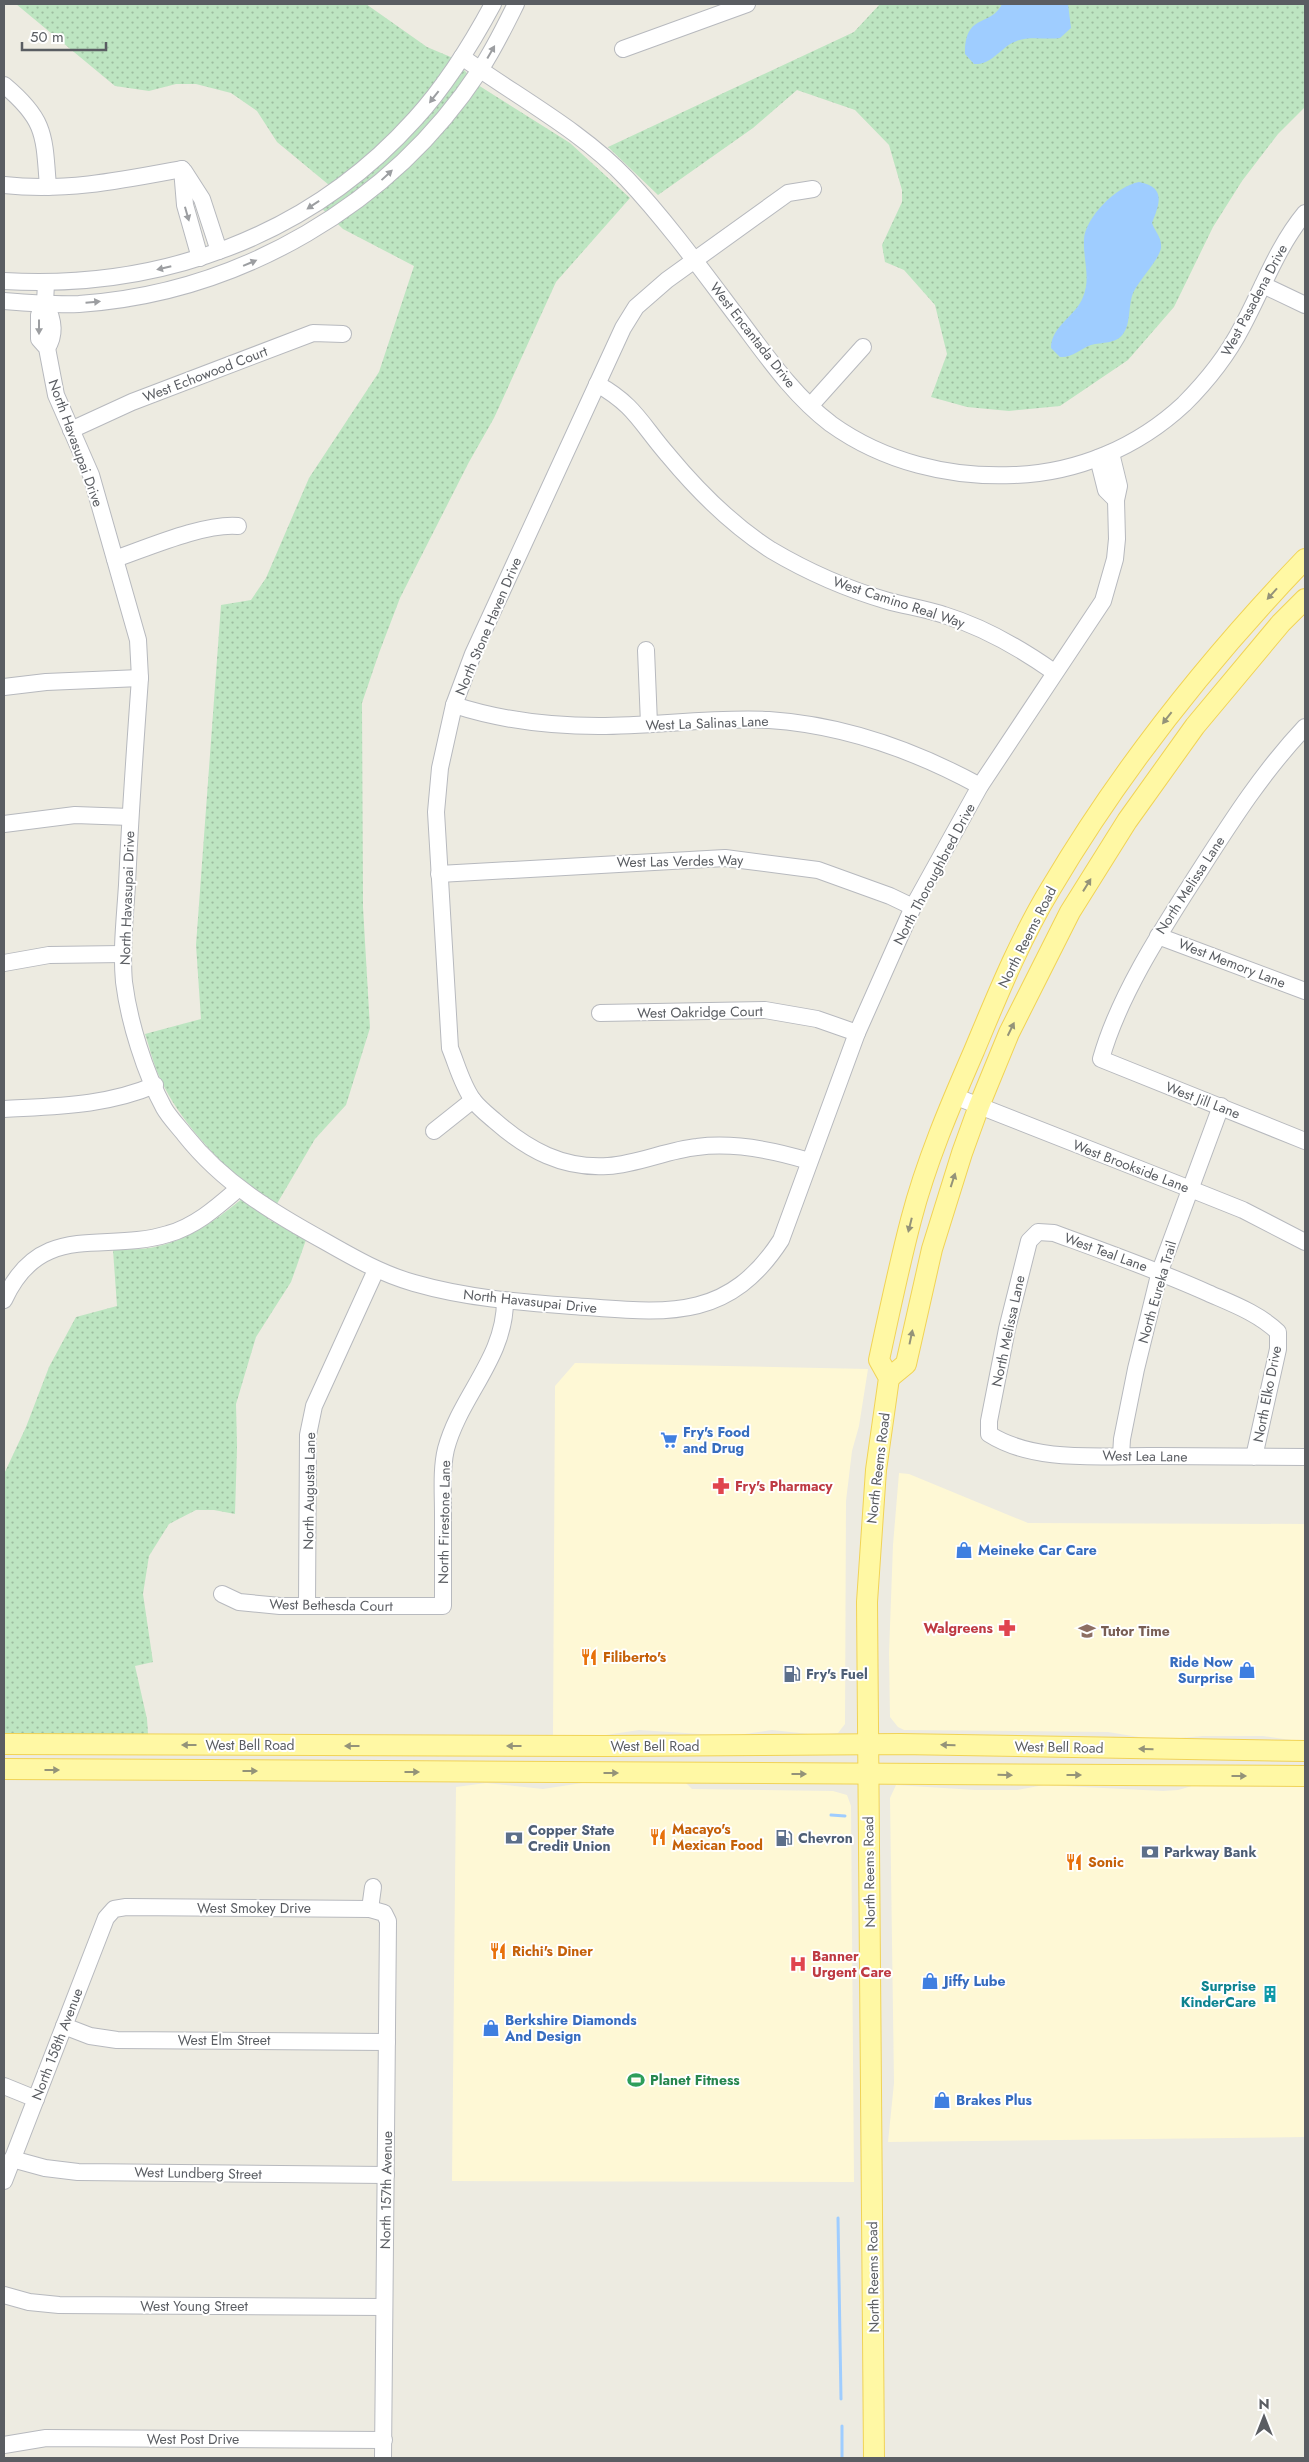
<svg xmlns="http://www.w3.org/2000/svg" width="1309" height="2462" font-family="Jost,sans-serif">
<style>
.commercial{fill:#fef8d5}
.green{fill:url(#green-dots)}
.water{fill:#9fcdff}
.lines{fill:none;stroke-linecap:round;stroke-linejoin:round}
.stream{stroke:#9fcdff;stroke-width:3}
.minor-casing{stroke:#b7b9be;stroke-width:18}
.major-casing{stroke:#f1d356;stroke-width:22}
.minor{stroke:#fff;stroke-width:16}
.major{stroke:#fff8a4;stroke-width:20}
.oneway{fill:#9c9ea1}
.oneway2{fill:#949379}
.labels{text-anchor:middle;dominant-baseline:central;stroke-width:4;stroke-linejoin:round;paint-order:stroke}
.street-label{font-size:14px;fill:#5a5d62;stroke:#fff}
.shop-label{font-size:14px;font-weight:bold;fill:#366cbe;stroke:#fff;text-anchor:start}
.health-label{font-size:14px;font-weight:bold;fill:#be3a42;stroke:#fff;text-anchor:start}
.education-label{font-size:14px;font-weight:bold;fill:#785e54;stroke:#fff;text-anchor:start}
.food-label{font-size:14px;font-weight:bold;fill:#c56008;stroke:#fff;text-anchor:start}
.service-label{font-size:14px;font-weight:bold;fill:#4e5e75;stroke:#fff;text-anchor:start}
.culture-label{font-size:14px;font-weight:bold;fill:#0d838f;stroke:#fff;text-anchor:end}
.leisure-label{font-size:14px;font-weight:bold;fill:#27864d;stroke:#fff;text-anchor:start}
</style>
<defs>
<pattern id="green-dots" width="8" height="8" patternUnits="userSpaceOnUse" patternTransform="scale(1.25)"><rect width="8" height="8" fill="#bde5c1"/><path d="M2 2h.1M6 6h.1" fill="none" stroke="#9dbda0" stroke-width="1.8" stroke-linecap="round"/></pattern>
</defs>
<rect width="100%" height="100%" fill="#edebe1"/>
<!-- commercial -->
<g class="commercial">
<path d="M575,1363L868,1369L859,1426L852,1451L846,1501L845,1724L838,1733L818,1735L772,1730L731,1736L639,1730L606,1735L553,1736L555,1386Z"/>
<path d="M899,1473L909,1474L1028,1523L1305,1524V1742L1263,1736H1203L1157,1740L1108,1732L904,1730L898,1727L890,1717L889,1653L893,1545Z"/>
<path d="M486,1783L543,1789L582,1783H686L692,1789L833,1791L847,1795L851,1806L854,2182L452,2181L456,1787Z"/>
<path d="M896,1785L975,1790H1017L1044,1785L1163,1791L1178,1790L1192,1786L1305,1787V2137L888,2142L894,2083L890,1798Z"/>
</g>
<!-- green -->
<g class="green">
<path d="M16,4H366L427,47L453,58L478,85L570,143L630,198L556,282L494,418L469,462L400,598L379,653L362,703L363,907L370,1028L346,1105L315,1139L268,1219L306,1240L291,1282L256,1337L236,1404L237,1447L235,1514L214,1510H196L169,1524L149,1556L143,1594L153,1662L135,1666L147,1719L148,1734H4V1474L26,1427L49,1367L76,1317L117,1306L113,1250C128,1249 145,1250 159,1246C194,1238 226,1213 252,1190C216,1158 180,1122 160,1078C153,1064 150,1048 145,1034L201,1019L196,945L221,605L251,600L266,578L309,478L379,372L414,266L343,229L311,198L329,185L277,142L257,111L231,93L196,84H176L149,91L115,86Z"/>
<path d="M880,4H1305V107L1278,134L1242,181L1213,227L1174,307L1128,360L1060,406L1009,411L967,407L931,397L947,354L935,305L904,270L885,262L882,245L902,202V190L889,145L855,110L797,90L753,128L658,195L608,147L854,32Z"/>
</g>
<!-- water -->
<g class="water">
<path d="M1002,4H1068L1071,28L1060,38C1044,40 1026,35 1012,43C999,50 991,65 974,64L965,54C965,12 990,28 1002,4Z"/>
<path d="M1139,182C1167,187 1159,205 1152,223C1155,232 1162,237 1161,248C1159,260 1139,280 1133,293C1128,306 1131,324 1123,334C1116,344 1102,342 1091,345C1080,349 1072,358 1060,357L1051,348C1051,326 1076,316 1083,297C1091,279 1083,259 1084,240C1085,217 1117,186 1139,182Z"/>
</g>
<g class="lines">
<!-- stream -->
<g class="stream">
<path d="M831,1815L845,1816"/>
<path d="M838,2218L841,2399"/>
<path d="M842,2458V2426"/>
</g>
<!-- minor casing -->
<g class="minor-casing">
<g id="minor">
<path d="M623,49L747,4"/>
<path d="M462,57C516,96 582,131 627,179C669,224 704,273 741,322C768,358 794,396 831,424C884,462 950,478 1014,475C1077,473 1138,447 1184,404C1207,381 1227,356 1242,327C1263,288 1277,247 1305,213"/>
<path d="M4,85C46,120 44,135 48,187"/>
<path d="M182,169L185,205L200,258"/>
<path d="M184,171L202,199L219,251"/>
<path d="M4,185C65,192 123,180 182,169"/>
<path d="M4,281C160,290 309,237 415,119C447,84 471,45 493,4"/>
<path d="M46,283L45,303L39,315V339L47,348L56,395L91,475L138,640L140,678C135,747 130,816 127,885C125,917 121,950 124,982C129,1022 145,1073 164,1108C169,1117 178,1126 185,1135C223,1183 273,1213 326,1242C354,1258 382,1274 414,1283C466,1298 518,1302 572,1306C661,1312 726,1325 781,1240L857,1033L913,907L980,786L1103,601L1115,559L1117,539L1116,500"/>
<path d="M1263,285L1305,305"/>
<path d="M4,301C29,303 54,305 79,304C240,293 391,205 480,70C494,49 505,26 516,4"/>
<path d="M45,303C53,318 56,334 47,348"/>
<path d="M597,384C635,405 641,424 668,455C697,490 732,525 771,550C808,572 847,589 888,601C906,606 926,609 944,615C983,627 1020,648 1054,672"/>
<path d="M811,405L863,347"/>
<path d="M71,430L132,402L313,333L343,334"/>
<path d="M1098,458L1106,490L1116,500L1119,486L1111,453"/>
<path d="M115,559C147,548 204,523 238,526"/>
<path d="M646,650L649,724"/>
<path d="M4,687L46,682L140,678"/>
<path d="M454,705C500,720 550,726 599,726C656,726 712,717 769,720C845,725 914,750 980,786"/>
<path d="M1305,727C1260,775 1229,825 1193,881C1159,934 1118,998 1101,1059L1305,1141"/>
<path d="M4,824L75,815L130,817"/>
<path d="M439,874L725,858L818,870L890,896L913,907"/>
<path d="M1158,936L1305,991"/>
<path d="M4,963L49,955L123,954"/>
<path d="M600,1013L765,1010L817,1019L857,1033"/>
<path d="M954,1096L1203,1194L1243,1210L1305,1242"/>
<path d="M4,1109C56,1106 106,1106 155,1085"/>
<path d="M434,1131L473,1100"/>
<path d="M809,1161C773,1150 735,1142 697,1147C667,1150 639,1164 608,1166C563,1169 528,1150 495,1121C488,1115 479,1108 473,1100C462,1085 457,1065 450,1048L436,812L440,768L454,705L473,654L623,328L636,307L667,280L788,193L813,189"/>
<path d="M4,1300C41,1219 104,1254 168,1234C196,1226 217,1207 239,1188"/>
<path d="M1121,1456L1122,1439L1136,1369L1160,1271L1221,1106"/>
<path d="M1254,1457L1278,1349V1332C1258,1313 1233,1304 1208,1293C1157,1270 1106,1252 1054,1233L1038,1232L1029,1241L1007,1329L989,1421V1434C1036,1464 1103,1455 1157,1456C1206,1456 1256,1457 1305,1457"/>
<path d="M222,1594L239,1602L280,1606H443C443,1575 443,1544 443,1514C443,1493 441,1469 446,1449C460,1396 505,1358 505,1301"/>
<path d="M307,1606L308,1435L314,1406L376,1270"/>
<path d="M370,1909L373,1887"/>
<path d="M64,2026L90,2036L117,2040L387,2042"/>
<path d="M4,2086L36,2099"/>
<path d="M12,2159L45,2168L78,2172L386,2175"/>
<path d="M4,2181L106,1918L114,1909L126,1907L370,1909L384,1913L388,1921L383,2458"/>
<path d="M4,2295L29,2302L59,2305L384,2307"/>
<path d="M4,2445L46,2438L384,2440"/>
</g>
</g>
<!-- major casing -->
<g class="major-casing">
<g id="major">
<path d="M889,1378L906,1364L932,1249L962,1153L979,1106L1009,1033L1070,912L1127,821L1195,726L1281,623L1305,599"/>
<path d="M4,1744L606,1746L900,1744L1305,1751"/>
<path d="M4,1769L1305,1776"/>
<path d="M874,2458L867,1602L876,1470L889,1378L879,1360C889,1313 899,1266 911,1220C926,1162 950,1106 974,1051C997,996 1020,939 1051,888C1122,768 1209,659 1305,559"/>
</g>
</g>
<!-- minor -->
<use href="#minor" class="minor"/>
<!-- major -->
<use href="#major" class="major"/>
</g>
<!-- one-way arrows -->
<defs><path id="oneway-solid" d="M-6-.8H1V-3.2L6.5 0L1 3.2V.8H-6Z" transform="scale(1.25)"/></defs>
<g class="oneway">
<use href="#oneway-solid" transform="translate(491 52) rotate(-60)"/>
<use href="#oneway-solid" transform="translate(434 97) rotate(128)"/>
<use href="#oneway-solid" transform="translate(387 175) rotate(-43)"/>
<use href="#oneway-solid" transform="translate(313 205) rotate(146)"/>
<use href="#oneway-solid" transform="translate(187 214) rotate(74)"/>
<use href="#oneway-solid" transform="translate(250 263) rotate(-23)"/>
<use href="#oneway-solid" transform="translate(164 268) rotate(167)"/>
<use href="#oneway-solid" transform="translate(93 302) rotate(-5)"/>
<use href="#oneway-solid" transform="translate(39 327) rotate(90)"/>
</g>
<g class="oneway2">
<use href="#oneway-solid" transform="translate(1272 594) rotate(132)"/>
<use href="#oneway-solid" transform="translate(1167 718) rotate(128)"/>
<use href="#oneway-solid" transform="translate(1087 885) rotate(-58)"/>
<use href="#oneway-solid" transform="translate(1011 1029) rotate(-64)"/>
<use href="#oneway-solid" transform="translate(953 1180) rotate(-72)"/>
<use href="#oneway-solid" transform="translate(910 1225) rotate(104)"/>
<use href="#oneway-solid" transform="translate(911 1337) rotate(-78)"/>
<use href="#oneway-solid" transform="translate(189 1745) rotate(-180)"/>
<use href="#oneway-solid" transform="translate(948 1745) rotate(-179)"/>
<use href="#oneway-solid" transform="translate(352 1746) rotate(-180)"/>
<use href="#oneway-solid" transform="translate(514 1746) rotate(-180)"/>
<use href="#oneway-solid" transform="translate(1146 1749) rotate(-179)"/>
<use href="#oneway-solid" transform="translate(52 1770)"/>
<use href="#oneway-solid" transform="translate(250 1771)"/>
<use href="#oneway-solid" transform="translate(412 1772)"/>
<use href="#oneway-solid" transform="translate(611 1773)"/>
<use href="#oneway-solid" transform="translate(799 1774)"/>
<use href="#oneway-solid" transform="translate(1005 1775) rotate(1)"/>
<use href="#oneway-solid" transform="translate(1074 1775)"/>
<use href="#oneway-solid" transform="translate(1239 1776)"/>
</g>
<!-- icons -->
<defs>
<g id="supermarket-bare" transform="scale(1.35)"><path d="M-6-5.5h2.5l.6 2H6L4.5 2H-2.5L-4.4-4H-6ZM-1.5 3.2a1.3 1.3 0 1 0 .1 0ZM3 3.2a1.3 1.3 0 1 0 .1 0Z" fill="#3f7fe0" stroke="#fff" stroke-width="2.5" paint-order="stroke"/></g>
<g id="pharmacy-bare" transform="scale(1.35)"><path d="M-2-6h4v4h4v4h-4v4h-4v-4h-4v-4h4Z" fill="#e0444e" stroke="#fff" stroke-width="2.5" paint-order="stroke"/></g>
<g id="shop-bare" transform="scale(1.35)"><path d="M-5-2.5h2.3a2.7 3.5 0 0 1 5.4 0H5L5.5 6h-11ZM-1.5-2.5h3a1.5 2.3 0 0 0-3 0Z" fill="#3f7fe0" stroke="#fff" stroke-width="2.5" paint-order="stroke"/></g>
<g id="school-bare" transform="scale(1.35)"><path d="M0-5L7-2L0 1L-7-2ZM-4 1L0 2.5L4 1V4Q0 6-4 4Z" fill="#8d6e63" stroke="#fff" stroke-width="2.5" paint-order="stroke"/></g>
<g id="restaurant-bare" transform="scale(1.35)"><path d="M-5-6h1v4h1v-4h1v4h1v-4h1v5L-1.5 .5V6h-2V.5L-5-1ZM5-6V6H3V1.5H1.5Q1.5-4 5-6Z" fill="#e8710a" stroke="#fff" stroke-width="2.5" paint-order="stroke"/></g>
<g id="fuel-bare" transform="scale(1.35)"><path d="M-5.5-6h7V0h2V4h1.3V-2.5L3-4.5l.8-.8L6-3V5H2.5V1h-1V6h-7ZM-4.2-4.7v3.2H.2V-4.7Z" fill="#5c6f8a" stroke="#fff" stroke-width="2.5" paint-order="stroke"/></g>
<g id="bank-bare" transform="scale(1.35)"><path d="M-6-4H6V4H-6ZM0-2.3a2.3 2.3 0 1 0 0 4.6a2.3 2.3 0 1 0 0-4.6Z" fill="#5c6f8a" stroke="#fff" stroke-width="2.5" paint-order="stroke"/></g>
<g id="hospital-bare" transform="scale(1.35)"><path d="M-5-5h3v3.5h4V-5h3V5h-3V1.5h-4V5h-3Z" fill="#e0444e" stroke="#fff" stroke-width="2.5" paint-order="stroke"/></g>
<g id="building-bare" transform="scale(1.35)"><path d="M-4-6H4V6H1V3H-1V6H-4ZM-2.5-4.3h1.7v1.8h-1.7ZM.8-4.3h1.7v1.8H.8ZM-2.5-1h1.7V.8h-1.7ZM.8-1h1.7V.8H.8Z" fill="#0f9aa8" stroke="#fff" stroke-width="2.5" paint-order="stroke"/></g>
<g id="stadium-bare" transform="scale(1.35)"><path d="M0-5a6.5 5 0 1 0 0 10a6.5 5 0 1 0 0-10ZM-3.5-1.8h7v3.6h-7Z" fill="#2e9e5b" stroke="#fff" stroke-width="2.5" paint-order="stroke"/></g>
</defs>
<g fill-rule="evenodd">
<use href="#supermarket-bare" x="669" y="1440"/>
<use href="#pharmacy-bare" x="721" y="1486"/>
<use href="#shop-bare" x="964" y="1550"/>
<use href="#pharmacy-bare" x="1007" y="1628"/>
<use href="#school-bare" x="1087" y="1631"/>
<use href="#restaurant-bare" x="589" y="1657"/>
<use href="#shop-bare" x="1247" y="1670"/>
<use href="#fuel-bare" x="792" y="1674"/>
<use href="#restaurant-bare" x="658" y="1837"/>
<use href="#bank-bare" x="514" y="1838"/>
<use href="#fuel-bare" x="784" y="1838"/>
<use href="#bank-bare" x="1150" y="1852"/>
<use href="#restaurant-bare" x="1074" y="1862"/>
<use href="#restaurant-bare" x="498" y="1951"/>
<use href="#hospital-bare" x="798" y="1964"/>
<use href="#shop-bare" x="930" y="1981"/>
<use href="#building-bare" x="1270" y="1994"/>
<use href="#shop-bare" x="491" y="2028"/>
<use href="#stadium-bare" x="636" y="2080"/>
<use href="#shop-bare" x="942" y="2100"/>
</g>
<g class="labels">
<!-- street labels -->
<g class="street-label">
<text transform="translate(1254 300) rotate(-62)">West Pasadena Drive</text>
<text transform="translate(753 335) rotate(52)">West Encantada Drive</text>
<text transform="translate(205 374) rotate(-21)">West Echowood Court</text>
<text transform="translate(76 443) rotate(70)">North Havasupai Drive</text>
<text transform="translate(899 602) rotate(18)">West Camino Real Way</text>
<text transform="translate(488 626) rotate(-67)">North Stone Haven Drive</text>
<text transform="translate(707 723) rotate(-2)">West La Salinas Lane</text>
<text transform="translate(680 861) rotate(-1)">West Las Verdes Way</text>
<text transform="translate(934 874) rotate(-62)">North Thoroughbred Drive</text>
<text transform="translate(1190 885) rotate(-57)">North Melissa Lane</text>
<text transform="translate(127 898) rotate(-88)">North Havasupai Drive</text>
<text transform="translate(1027 937) rotate(-63)">North Reems Road</text>
<text transform="translate(1232 963) rotate(21)">West Memory Lane</text>
<text transform="translate(700 1012) rotate(-1)">West Oakridge Court</text>
<text transform="translate(1203 1100) rotate(21)">West Jill Lane</text>
<text transform="translate(1131 1166) rotate(21)">West Brookside Lane</text>
<text transform="translate(1106 1252) rotate(20)">West Teal Lane</text>
<text transform="translate(1157 1292) rotate(-74)">North Eureka Trail</text>
<text transform="translate(530 1301) rotate(6)">North Havasupai Drive</text>
<text transform="translate(1008 1331) rotate(-78)">North Melissa Lane</text>
<text transform="translate(1267 1394) rotate(-79)">North Elko Drive</text>
<text transform="translate(1145 1456) rotate(1)">West Lea Lane</text>
<text transform="translate(878 1468) rotate(-83)">North Reems Road</text>
<text transform="translate(309 1491) rotate(-89)">North Augusta Lane</text>
<text transform="translate(444 1522) rotate(-89)">North Firestone Lane</text>
<text transform="translate(331 1605) rotate(1)">West Bethesda Court</text>
<text x="250" y="1745">West Bell Road</text>
<text x="655" y="1746">West Bell Road</text>
<text transform="translate(1059 1747) rotate(1)">West Bell Road</text>
<text transform="translate(869 1872) rotate(-91)">North Reems Road</text>
<text x="254" y="1908">West Smokey Drive</text>
<text x="224" y="2040">West Elm Street</text>
<text transform="translate(57 2044) rotate(-69)">North 158th Avenue</text>
<text transform="translate(198 2173) rotate(1)">West Lundberg Street</text>
<text transform="translate(386 2190) rotate(-89)">North 157th Avenue</text>
<text transform="translate(873 2277) rotate(-91)">North Reems Road</text>
<text x="194" y="2306">West Young Street</text>
<text x="193" y="2439">West Post Drive</text>
</g>
<!-- shop labels -->
<g class="shop-label">
<text x="683" y="1432">Fry's Food<tspan x="683" dy="16">and Drug</tspan></text>
<text x="978" y="1550">Meineke Car Care</text>
<text x="1233" y="1662" text-anchor="end">Ride Now<tspan x="1233" dy="16">Surprise</tspan></text>
<text x="944" y="1981">Jiffy Lube</text>
<text x="505" y="2020">Berkshire Diamonds<tspan x="505" dy="16">And Design</tspan></text>
<text x="956" y="2100">Brakes Plus</text>
</g>
<!-- health labels -->
<g class="health-label">
<text x="735" y="1486">Fry's Pharmacy</text>
<text x="993" y="1628" text-anchor="end">Walgreens</text>
<text x="812" y="1956">Banner<tspan x="812" dy="16">Urgent Care</tspan></text>
</g>
<!-- education labels -->
<g class="education-label">
<text x="1101" y="1631">Tutor Time</text>
</g>
<!-- food labels -->
<g class="food-label">
<text x="603" y="1657">Filiberto's</text>
<text x="672" y="1829">Macayo's<tspan x="672" dy="16">Mexican Food</tspan></text>
<text x="1088" y="1862">Sonic</text>
<text x="512" y="1951">Richi's Diner</text>
</g>
<!-- service labels -->
<g class="service-label">
<text x="806" y="1674">Fry's Fuel</text>
<text x="528" y="1830">Copper State<tspan x="528" dy="16">Credit Union</tspan></text>
<text x="798" y="1838">Chevron</text>
<text x="1164" y="1852">Parkway Bank</text>
</g>
<!-- culture labels -->
<g class="culture-label">
<text x="1256" y="1986">Surprise<tspan x="1256" dy="16">KinderCare</tspan></text>
</g>
<!-- leisure labels -->
<g class="leisure-label">
<text x="650" y="2080">Planet Fitness</text>
</g>
</g>
<!-- border -->
<rect width="1309" height="2462" fill="none" stroke="#5a5d62" stroke-width="10"/>
<!-- north arrow -->
<g transform="translate(1264 2417)" stroke="#ffffff" stroke-width="4" paint-order="stroke">
<path d="M0-4L9 19L0 12L-9 19Z" fill="#5a5d62"/>
<text y="-8" font-size="14" font-weight="bold" text-anchor="middle" fill="#5a5d62">N</text>
</g>
<!-- scale -->
<path d="M22 42v8h84v-8" fill="none" stroke="#5a5d62" stroke-width="2.5"/>
<text x="30" y="42" font-size="15" fill="#5a5d62" stroke="#ffffff" stroke-width="4" paint-order="stroke">50 m</text>
</svg>
